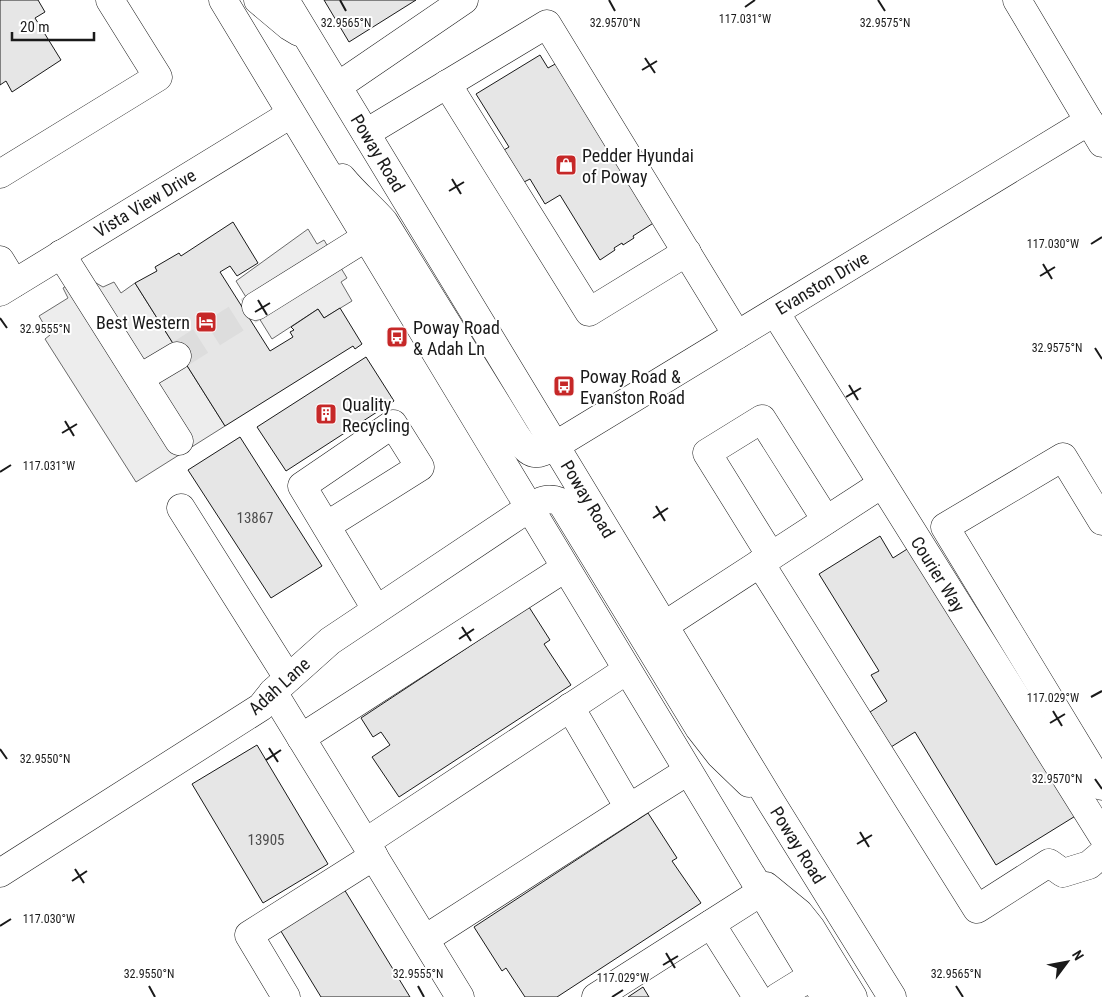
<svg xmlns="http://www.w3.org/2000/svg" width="1102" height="997" font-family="'Roboto Condensed',sans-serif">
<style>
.parking{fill:#ededed;stroke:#6a6a6a}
.building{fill:#e6e6e6;stroke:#1a1a1a}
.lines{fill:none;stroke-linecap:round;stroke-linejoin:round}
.minor-tunnel{stroke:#ddd;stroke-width:28;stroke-dasharray:28 14;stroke-linecap:butt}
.minor-casing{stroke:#1a1a1a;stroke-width:29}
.major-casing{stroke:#1a1a1a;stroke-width:29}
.minor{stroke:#fff;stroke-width:28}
.major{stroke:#fff;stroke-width:28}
.ticks{fill:none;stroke:#1a1a1a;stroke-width:2}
.labels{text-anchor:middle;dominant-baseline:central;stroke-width:4;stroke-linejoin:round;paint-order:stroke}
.number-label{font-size:15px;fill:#4d4d4d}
.street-label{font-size:18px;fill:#1a1a1a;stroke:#fff}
.poi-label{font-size:18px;fill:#1a1a1a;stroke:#fff;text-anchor:start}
.ticks-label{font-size:12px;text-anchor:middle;fill:#1a1a1a;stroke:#fff;stroke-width:4;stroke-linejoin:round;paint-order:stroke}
</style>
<rect width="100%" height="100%" fill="#fff"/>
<!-- parking -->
<g class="parking">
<path d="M308,229L317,244L324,240L347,278L341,282L352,301L324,318L318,309L272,339L236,281Z"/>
<path d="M87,273L91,280L103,287L114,282L121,293L135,283L225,426L136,482L45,339L50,335L39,316L68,298L63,288Z"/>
</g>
<!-- building -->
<g class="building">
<path d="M0,0H38L45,12L35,18L61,60L12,92L6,81L0,85Z"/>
<path d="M324,0H416L349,42Z"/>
<path d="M540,55L548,68L557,63L655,222L633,236L634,238L623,245L622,243L614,248L615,250L600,260L560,195L545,204L530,179L524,182L504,150L509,147L476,94Z"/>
<path d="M233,222L258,263L237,276L230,266L220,272L270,351L293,337L290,332L294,330L291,327L318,309L324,318L340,308L362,344L355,349L353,346L225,426L135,283L157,271L155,267L179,253L181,256Z"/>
<path d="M366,357L394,401L286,471L257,427Z"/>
<path d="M240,437L322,566L271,598L188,470Z"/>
<path d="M880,536L893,558L912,546L1077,815L996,865L915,732L891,747L870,712L887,701L871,675L879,671L819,574Z"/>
<path d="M529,607L550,640L544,644L571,685L399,797L372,757L390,745L381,732L373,737L361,718Z"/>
<path d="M257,745L328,864L263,903L192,784Z"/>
<path d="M648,813L677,858L672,861L701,903L557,997H525L506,968L502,971L474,927Z"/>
<path d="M344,889L410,997H321L279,928Z"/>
<path d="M643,987L649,997H628Z"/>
</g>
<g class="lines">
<!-- minor-tunnel -->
<path class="minor-tunnel" d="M177,356L256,306"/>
<!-- minor casing -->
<g class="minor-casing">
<g id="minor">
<path d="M1017,0L1102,143"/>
<path d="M447,84L589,312L687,252"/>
<path d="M338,86L464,0"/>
<path d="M366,133L547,24L737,335"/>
<path d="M0,174L158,77L110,0"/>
<path d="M61,254L179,441"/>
<path d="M0,260L14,283"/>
<path d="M0,292L291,114"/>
<path d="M256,306L365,238"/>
<path d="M775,312L1102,835"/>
<path d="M140,378L177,356"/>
<path d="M556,445L1089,121"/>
<path d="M181,508L288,678"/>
<path d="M1102,521L1063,457L945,527L1102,786"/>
<path d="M326,526L420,467L393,424L302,486L376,609"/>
<path d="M771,556L707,453L762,419L826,520"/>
<path d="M760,563L977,909L1049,863L1063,873L1089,865L1102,854"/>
<path d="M665,625L882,484"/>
<path d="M273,692L460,997"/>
<path d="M570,707L629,808L688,771"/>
<path d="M301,738L565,568"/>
<path d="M366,842L627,670"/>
<path d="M0,873L261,707L273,692L330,641L529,508"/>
<path d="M711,924L757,997"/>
<path d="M425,939L629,808"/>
<path d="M286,997L249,935L374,856"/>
<path d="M596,997L761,892"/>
<path d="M778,997L812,976"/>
</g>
</g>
<!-- major casing -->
<g class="major-casing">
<g id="major">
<path d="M223,0L825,997"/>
<path d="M258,0L289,26L299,32"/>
<path d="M285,0L771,802L892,997"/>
<path d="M342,178C355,194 371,207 384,222L517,437C531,457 535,457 556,445"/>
<path d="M529,508C541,500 548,497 561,502L699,728L720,755L749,783"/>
<path d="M766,886L799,913L811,928L853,997"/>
</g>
</g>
<!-- minor -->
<use href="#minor" class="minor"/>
<!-- major -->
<use href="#major" class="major"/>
</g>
<!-- ticks -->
<path class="ticks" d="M340,0L346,11M609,0L615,11M878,0L885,11M745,7L755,0M645,58L655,73M642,70L657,61M452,179L461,194M449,191L464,182M1091,244L1102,237M1043,264L1052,279M1040,276L1055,267M258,300L267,315M255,312L270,303M0,318L7,328M1095,348L1102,359M849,385L858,400M846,397L861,388M65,421L74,436M62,433L77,424M0,472L11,465M656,506L665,521M653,518L668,508M462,627L471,641M459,639L474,629M1091,697L1102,691M1053,711L1062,726M1050,723L1065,714M269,748L278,762M0,749L7,759M266,760L281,750M1095,779L1102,789M860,832L869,847M857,844L872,835M75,869L84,883M72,881L87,871M0,926L11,919M666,953L675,968M663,965L678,956M149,986L155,997M418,986L424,997M956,986L963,997M612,997L623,990"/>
<!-- icons -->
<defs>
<g id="shop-square" transform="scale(1.125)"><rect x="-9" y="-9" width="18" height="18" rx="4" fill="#c62828" stroke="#fff"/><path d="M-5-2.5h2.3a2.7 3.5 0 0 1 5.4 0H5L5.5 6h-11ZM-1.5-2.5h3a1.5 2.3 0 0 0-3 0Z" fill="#fff"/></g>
<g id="hotel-square" transform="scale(1.125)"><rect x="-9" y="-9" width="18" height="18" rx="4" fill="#c62828" stroke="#fff"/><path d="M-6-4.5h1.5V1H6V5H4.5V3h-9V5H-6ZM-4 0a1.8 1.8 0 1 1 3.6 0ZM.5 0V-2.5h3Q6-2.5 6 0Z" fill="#fff"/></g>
<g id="bus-square" transform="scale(1.125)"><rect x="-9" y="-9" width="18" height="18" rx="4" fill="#c62828" stroke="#fff"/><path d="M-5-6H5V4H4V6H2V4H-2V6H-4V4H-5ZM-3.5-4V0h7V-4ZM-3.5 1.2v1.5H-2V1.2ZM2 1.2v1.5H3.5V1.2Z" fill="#fff"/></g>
<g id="building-square" transform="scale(1.125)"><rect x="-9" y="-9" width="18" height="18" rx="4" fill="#c62828" stroke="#fff"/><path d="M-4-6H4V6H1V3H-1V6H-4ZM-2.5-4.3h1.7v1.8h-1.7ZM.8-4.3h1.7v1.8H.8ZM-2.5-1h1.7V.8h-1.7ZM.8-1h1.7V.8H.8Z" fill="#fff"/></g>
</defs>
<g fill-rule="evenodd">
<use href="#shop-square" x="566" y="165"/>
<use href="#hotel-square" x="206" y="322"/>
<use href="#bus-square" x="397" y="337"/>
<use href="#bus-square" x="564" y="386"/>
<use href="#building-square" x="326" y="414"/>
</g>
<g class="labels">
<!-- number labels -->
<g class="number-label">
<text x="255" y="518">13867</text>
<text x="266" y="840">13905</text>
</g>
<!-- street labels -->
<g class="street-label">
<text transform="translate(378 153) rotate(59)">Poway Road</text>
<text transform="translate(145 203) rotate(-31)">Vista View Drive</text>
<text transform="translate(822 283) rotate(-31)">Evanston Drive</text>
<text transform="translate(588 499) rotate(59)">Poway Road</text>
<text transform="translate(938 574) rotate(58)">Courier Way</text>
<text transform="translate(279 686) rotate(-42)">Adah Lane</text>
<text transform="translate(798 845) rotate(58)">Poway Road</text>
</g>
<!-- poi labels -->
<g class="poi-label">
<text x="582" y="155">Pedder Hyundai<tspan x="582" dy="21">of Poway</tspan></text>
<text x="190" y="322" text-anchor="end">Best Western</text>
<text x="413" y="327">Poway Road<tspan x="413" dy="21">&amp; Adah Ln</tspan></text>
<text x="580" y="376">Poway Road &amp;<tspan x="580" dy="21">Evanston Road</tspan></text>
<text x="342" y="404">Quality<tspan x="342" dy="21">Recycling</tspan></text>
</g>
</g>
<g class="ticks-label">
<text x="745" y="23">117.031°W</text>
<text x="346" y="27">32.9565°N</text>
<text x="615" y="27">32.9570°N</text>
<text x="885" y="27">32.9575°N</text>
<text x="1053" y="248">117.030°W</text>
<text x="45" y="333">32.9555°N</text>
<text x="1057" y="352">32.9575°N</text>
<text x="49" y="470">117.031°W</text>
<text x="1053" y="702">117.029°W</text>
<text x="45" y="763">32.9550°N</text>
<text x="1057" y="783">32.9570°N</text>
<text x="49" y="923">117.030°W</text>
<text x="149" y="978">32.9550°N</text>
<text x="418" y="978">32.9555°N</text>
<text x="956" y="978">32.9565°N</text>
<text x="623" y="982">117.029°W</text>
</g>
<!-- north arrow -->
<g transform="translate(1067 962) rotate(58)" stroke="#ffffff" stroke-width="4" paint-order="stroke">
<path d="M0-4L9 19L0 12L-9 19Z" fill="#1a1a1a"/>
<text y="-8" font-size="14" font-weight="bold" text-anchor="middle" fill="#1a1a1a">N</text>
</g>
<!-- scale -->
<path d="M12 32v8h82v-8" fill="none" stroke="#1a1a1a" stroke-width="2.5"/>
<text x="20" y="32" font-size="15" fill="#1a1a1a" stroke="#ffffff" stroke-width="4" paint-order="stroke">20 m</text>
</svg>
